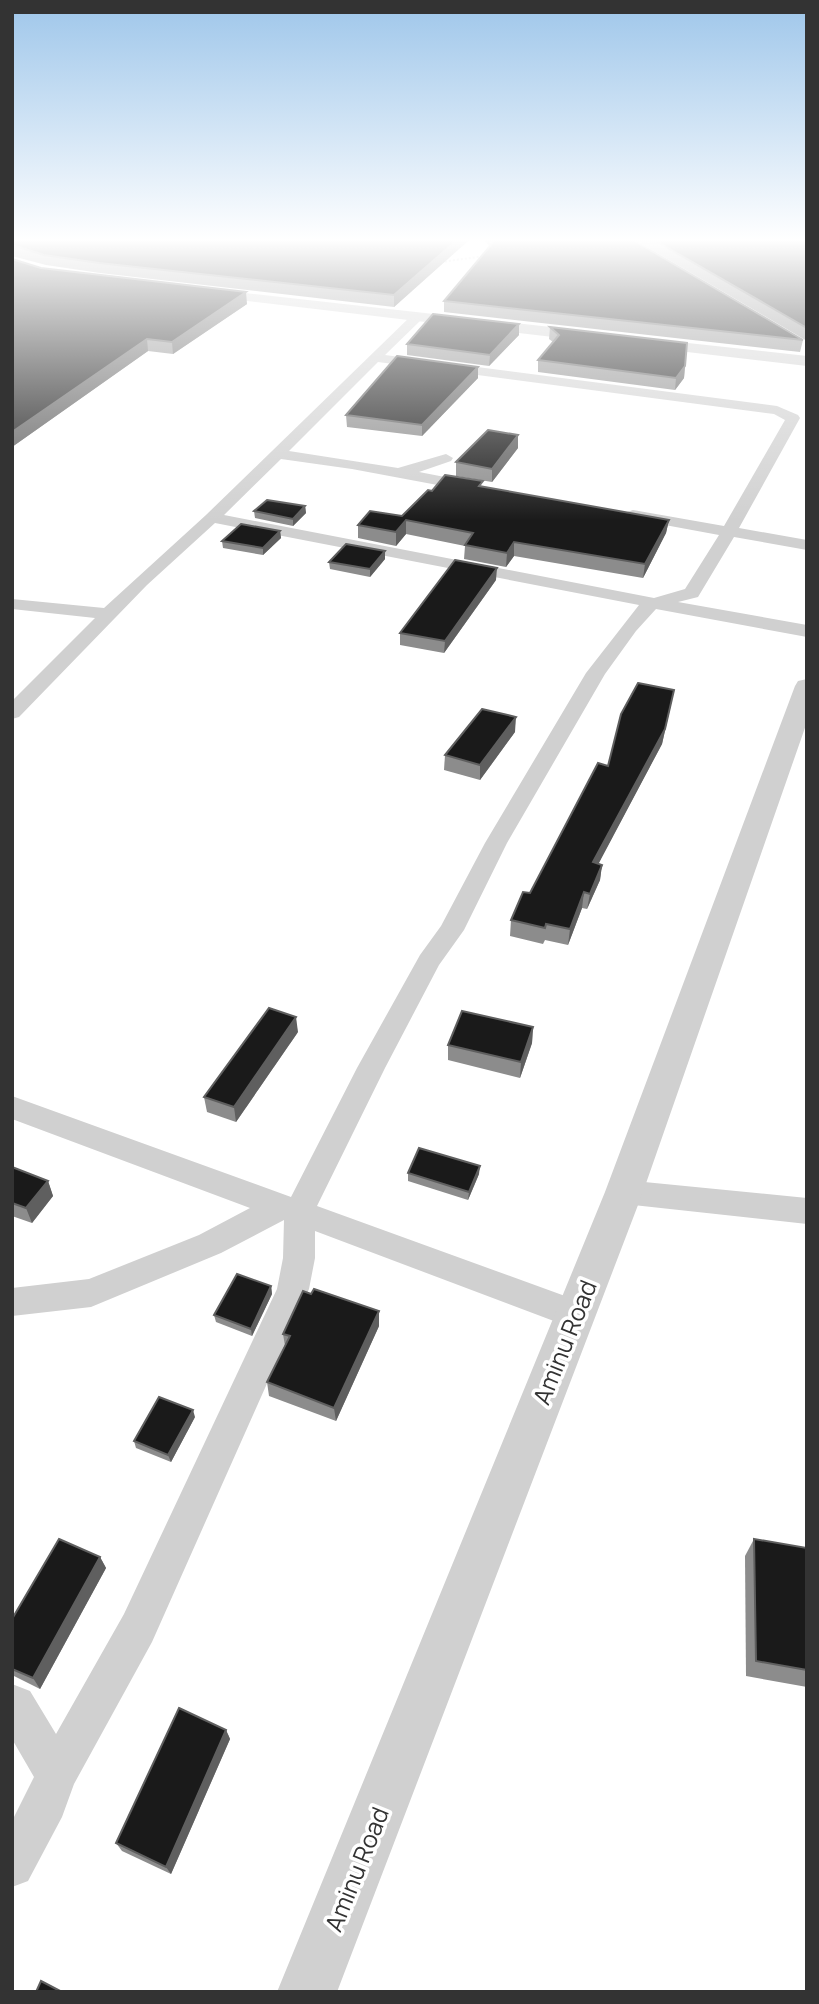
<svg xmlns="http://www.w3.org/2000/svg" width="819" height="2004" font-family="Manrope,sans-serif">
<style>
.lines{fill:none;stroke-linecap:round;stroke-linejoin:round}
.path{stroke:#cdcdcd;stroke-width:2;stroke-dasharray:2 2;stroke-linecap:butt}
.minor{fill:#d0d0d0;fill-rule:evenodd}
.tertiary{fill:#d0d0d0;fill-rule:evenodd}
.wall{fill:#8c8c8c}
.shaded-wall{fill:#5f5f5f}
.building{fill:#1a1a1a;stroke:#5f5f5f;stroke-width:2}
.labels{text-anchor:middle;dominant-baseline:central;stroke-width:7;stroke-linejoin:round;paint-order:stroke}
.near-street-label{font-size:24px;fill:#333;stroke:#fff}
</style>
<rect width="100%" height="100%" fill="#fff"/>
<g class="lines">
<!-- path -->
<path class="path" d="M441,262L485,256"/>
<!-- minor -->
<g class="minor">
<path d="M417,313L421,314V320L385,355L777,406L798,415L800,418L739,528L807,540V550L734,537L698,597L678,602L807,625V637L656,609L636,631L605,674L507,843L464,930L439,965L385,1068L317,1206L587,1304L591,1314L587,1324L575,1329L315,1231V1258L309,1289L152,1642L74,1784L62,1817L28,1881L12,1887V1821L34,1777L12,1739V1684L30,1691L56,1734L124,1614L277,1289L283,1258L284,1220L221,1253L91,1307L12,1316V1288L89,1279L199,1235L250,1208L12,1119V1096L291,1197L357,1068L420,955L441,926L485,843L586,673L639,605L215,523L147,585L19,717L12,719V701L95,618L12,609V599L104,608L206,515L413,314ZM378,362L774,414L785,420L724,526L633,510L627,512L625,515L627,518L719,535L685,589L654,598L224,515L281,459L352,469L475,492L481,490L483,487L481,484L419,472L451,461L453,458L446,454L398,468L289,451Z"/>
<path d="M624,1180L807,1198V1224L624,1204L613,1201L609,1192L613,1183Z"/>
</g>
<!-- tertiary -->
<g class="tertiary">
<path d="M201,288L596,332L604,337L596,342L196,295L194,292L196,289Z"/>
<path d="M642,338L807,356V366L636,346L634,343Z"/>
<path d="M807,679V722L643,1192L337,1992H277L605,1192L795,686L798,681Z"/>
</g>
</g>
<!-- wall -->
<g class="wall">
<path d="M12,240H469L394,307L100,273L46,265L12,256Z"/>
<path d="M484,240H633L803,340L800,352L444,312V301L490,247Z"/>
<path d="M635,240H807V341Z"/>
<path d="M12,259L41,268L247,304L173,354L148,351L12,447Z"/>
<path d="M519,324V335L489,366L407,355V344Z"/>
<path d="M550,327L685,366L684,378L675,390L538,372V360L553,342L549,339Z"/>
<path d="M478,367V378L422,436L347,427L346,415Z"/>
<path d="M518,448L492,482L456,476V462Z"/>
<path d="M482,487L669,520L666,533L643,578L514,556L506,567L464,559L465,546L406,534L396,546L358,538V525L402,516L432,491Z"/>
<path d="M305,506L306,513L293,526L255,518L254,511Z"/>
<path d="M280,531L281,538L263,555L223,548L222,541Z"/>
<path d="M385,551V559L370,577L330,569L329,562Z"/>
<path d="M496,580L444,653L400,645V633Z"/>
<path d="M671,705L662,744L598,864L602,865L600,880L587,909L582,908L568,945L545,940L543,944L510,936L511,920L530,893Z"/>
<path d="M515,732L480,780L444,770L445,755Z"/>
<path d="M533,1027L532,1043L520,1078L448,1060V1045Z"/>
<path d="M298,1032L236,1122L207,1112L204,1097Z"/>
<path d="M12,1167L48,1181L53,1196L32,1223L12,1216Z"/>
<path d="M408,1173L479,1174L468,1200L408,1181Z"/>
<path d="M271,1286L272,1294L252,1336L216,1322L214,1315Z"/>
<path d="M379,1326L336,1421L269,1396L267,1382L285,1346L283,1334Z"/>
<path d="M195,1417L171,1462L136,1448L134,1441Z"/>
<path d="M754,1539L807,1548V1687L746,1676L745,1556Z"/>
<path d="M100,1557L106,1568L40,1689L12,1675V1619Z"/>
<path d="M226,1730L230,1739L171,1874L122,1851L116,1843Z"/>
</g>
<!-- shaded-wall -->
<g class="shaded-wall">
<path d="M457,240H469L394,307V295Z"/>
<path d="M246,292L247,304L173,354L172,342Z"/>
<path d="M519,324V335L489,366L490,355Z"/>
<path d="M147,339L148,351L12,447V432Z"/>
<path d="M685,366L684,378L675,390L676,378Z"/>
<path d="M478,367V378L422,436V425Z"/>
<path d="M518,435V448L492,482V469Z"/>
<path d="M305,506L306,513L293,526V519Z"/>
<path d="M406,520V534L396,546V532Z"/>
<path d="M669,520L666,533L643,578L645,564Z"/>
<path d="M280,531L281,538L263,555V548Z"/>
<path d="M514,542V556L506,567L507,553Z"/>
<path d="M385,551V559L370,577V569Z"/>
<path d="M497,568L496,580L444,653L445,641Z"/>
<path d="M674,690L662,744L591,878L593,862Z"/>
<path d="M516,717L515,732L480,780V765Z"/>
<path d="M602,865L600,880L587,909L590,894Z"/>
<path d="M584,892L582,908L568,945L570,929Z"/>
<path d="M296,1017L298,1032L236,1122L234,1107Z"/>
<path d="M533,1027L532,1043L520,1078L521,1062Z"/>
<path d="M480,1166L479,1174L468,1200L469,1192Z"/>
<path d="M48,1181L53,1196L32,1223L26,1208Z"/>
<path d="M271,1286L272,1294L252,1336L251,1329Z"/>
<path d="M379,1311V1326L336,1421L334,1408Z"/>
<path d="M193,1410L195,1417L171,1462L168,1455Z"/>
<path d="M100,1557L106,1568L40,1689L33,1678Z"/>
<path d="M226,1730L230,1739L171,1874L166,1867Z"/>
</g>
<!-- building -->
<g class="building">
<path d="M12,240H457L394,295L99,263L44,255L12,245Z"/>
<path d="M495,240H633L803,340L444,301Z"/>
<path d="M654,240H807V328Z"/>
<path d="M12,259L41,268L246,292L172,342L147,339L12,432Z"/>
<path d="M433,314L519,324L490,355L407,344Z"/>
<path d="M550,327L687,343L685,366L676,378L538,360L559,335Z"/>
<path d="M397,356L478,367L422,425L346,415Z"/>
<path d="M488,430L518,435L492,469L456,462Z"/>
<path d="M445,475L483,481L479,486L669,520L645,564L514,542L507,553L465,545L473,533L406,520L396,532L358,525L370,511L402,516L428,490L432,491Z"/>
<path d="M267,500L305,506L293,519L254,511Z"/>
<path d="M241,524L280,531L263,548L222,541Z"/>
<path d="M346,544L385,551L370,569L329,562Z"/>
<path d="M455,560L497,568L445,641L400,633Z"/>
<path d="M638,683L674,690L665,729L593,862L602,865L590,894L584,892L570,929L546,924L545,928L511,920L523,892L530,893L598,763L608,766L621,714Z"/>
<path d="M482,709L516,717L480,765L445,755Z"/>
<path d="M269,1008L296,1017L234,1107L204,1097Z"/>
<path d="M462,1011L533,1027L521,1062L448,1045Z"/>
<path d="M419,1148L480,1166L469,1192L408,1173Z"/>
<path d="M12,1167L48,1181L26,1208L12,1203Z"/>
<path d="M237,1274L271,1286L251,1329L214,1315Z"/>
<path d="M314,1289L379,1311L334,1408L267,1382L290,1336L283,1334L303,1291L311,1294Z"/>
<path d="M159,1397L193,1410L168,1455L134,1441Z"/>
<path d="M59,1539L100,1557L33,1678L12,1669V1619Z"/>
<path d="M754,1539L807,1548V1670L756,1661Z"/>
<path d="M179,1708L226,1730L166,1867L116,1843Z"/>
<path d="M41,1981L62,1992H36Z"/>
</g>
<!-- sky -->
<linearGradient id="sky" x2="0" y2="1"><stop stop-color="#9ec6ea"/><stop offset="0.46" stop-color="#fff"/><stop offset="1" stop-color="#fff" stop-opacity="0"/></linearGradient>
<rect width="819" height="521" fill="url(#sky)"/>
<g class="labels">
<!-- near-street labels -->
<g class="near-street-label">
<text transform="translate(564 1342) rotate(-68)">Aminu Road</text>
<text transform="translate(356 1869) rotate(-68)">Aminu Road</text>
</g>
</g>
<!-- border -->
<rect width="819" height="2004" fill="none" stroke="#333333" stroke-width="28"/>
</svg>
